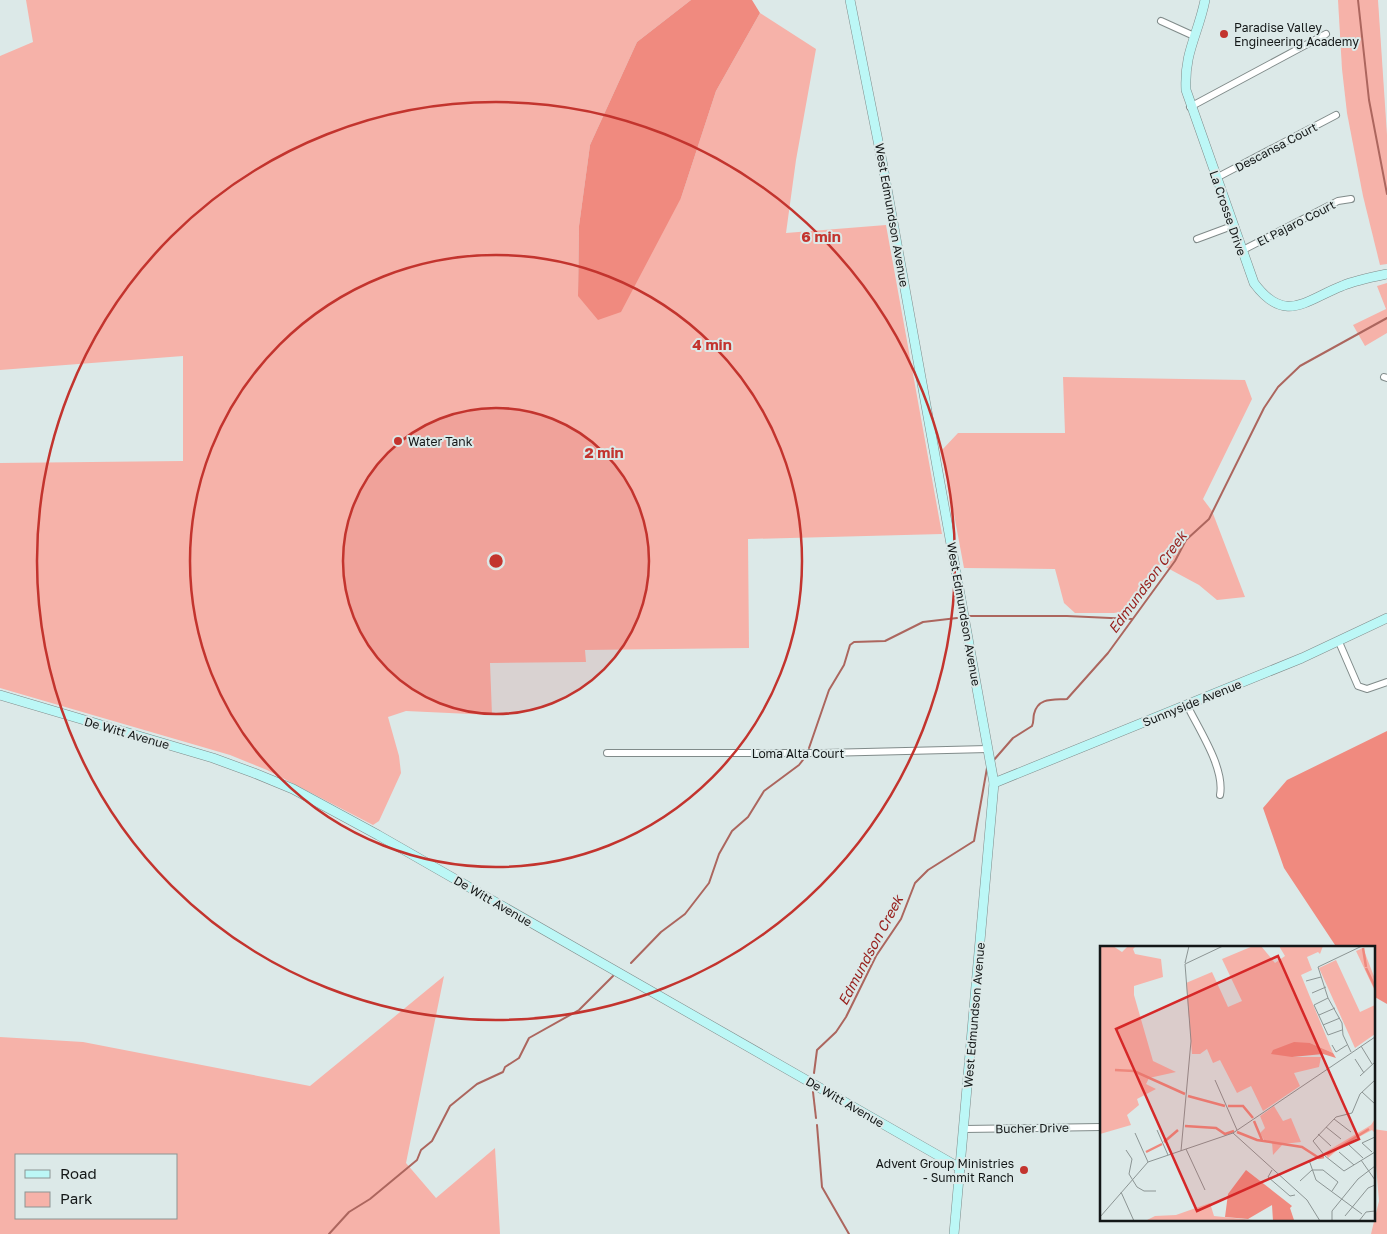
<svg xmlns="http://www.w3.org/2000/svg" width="1387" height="1234" font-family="'Golos Text',sans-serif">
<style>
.green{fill:#f6b2a9;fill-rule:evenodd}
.forest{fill:#f08a7f}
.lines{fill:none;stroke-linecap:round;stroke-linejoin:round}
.stream{stroke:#ac665e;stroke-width:2}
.street-casing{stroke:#808b8a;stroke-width:8}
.secondary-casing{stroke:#808b8a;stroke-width:10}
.street{stroke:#fff;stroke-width:6}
.secondary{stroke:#bcf7f6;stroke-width:9}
.ring{fill:none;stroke:#c3342e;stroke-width:2.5}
.poi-dot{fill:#c3342e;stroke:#dce9e8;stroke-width:2}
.labels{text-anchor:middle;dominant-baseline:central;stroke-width:4;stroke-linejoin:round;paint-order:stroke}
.poi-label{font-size:12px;fill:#131717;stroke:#dce9e8;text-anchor:start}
.street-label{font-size:12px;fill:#131717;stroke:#dce9e8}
.water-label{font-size:14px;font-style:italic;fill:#961e1b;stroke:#dce9e8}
.inset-river{fill:none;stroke:#ee887d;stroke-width:2.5}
.inset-road{fill:none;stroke:#8c9594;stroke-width:1}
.view{fill:#d62828;fill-opacity:0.15;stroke:#d62828;stroke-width:2.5}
.inset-edge{fill:none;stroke:#131717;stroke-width:2.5}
.centre{fill:#c3342e;stroke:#dce9e8;stroke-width:2.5}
.ring-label{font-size:15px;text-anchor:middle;font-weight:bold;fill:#c3342e;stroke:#dce9e8;stroke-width:4;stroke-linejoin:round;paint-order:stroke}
</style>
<rect width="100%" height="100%" fill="#dce9e8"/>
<!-- green -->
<g class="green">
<path d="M26,0H691L637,42L590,145L579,226L578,296L681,198L716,91L760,13L816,49L796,160L786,233L886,225L942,534L748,539L749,648L585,650L586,662L490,663L492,715L406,711L388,717L399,756L401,773L379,821L373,825L267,770L230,755L0,688V463L183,461V356L0,370V56L33,42Z"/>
<path d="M1338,0H1378L1387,135V264L1380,265L1363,196L1347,113L1342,69Z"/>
<path d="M1387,283V333L1365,346L1353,325L1386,309L1377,286Z"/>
<path d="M1063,377L1245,380L1252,399L1203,499L1212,511L1245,597L1217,600L1199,585L1160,564L1128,611L1114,613H1075L1064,603L1055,569L964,568L942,450L958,433H1065Z"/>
<path d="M444,976L406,1163L436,1198L495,1148L500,1234H0V1037L83,1042L310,1086ZM16,1155H176V1218H16Z"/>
<path d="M1373,1129L1387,1131V1234H1371L1379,1201Z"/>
</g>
<!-- forest -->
<g class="forest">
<path d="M691,0H752L760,13L716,91L681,198L621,312L598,320L578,296L579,226L590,145L637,42Z"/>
<path d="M1387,731V1004L1373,996V948H1337L1284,868L1263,808L1287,780Z"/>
</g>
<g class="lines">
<!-- stream -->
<g class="stream">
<path d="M1358,0L1369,100L1387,194"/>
<path d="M970,616H1067L1132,619"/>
<path d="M809,748L829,690L844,665L850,645L854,642L885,641L923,622L957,618"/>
<path d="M993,761L1013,738L1032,726C1034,722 1033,718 1034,714C1038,697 1054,700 1067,699L1108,653L1175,561L1186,540L1209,519L1264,408L1278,387L1300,366L1387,318"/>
<path d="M631,963L661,932L685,914L709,883L719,854L732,831L748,817L764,791L799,765L806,756"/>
<path d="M814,1073L817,1050L836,1032L846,1017L876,956L901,919L915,883L928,870L974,841L987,768"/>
<path d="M813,1092L816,1118"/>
<path d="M817,1125L822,1187L849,1234"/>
<path d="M329,1234L349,1212L370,1199L417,1160L421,1150L432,1141L450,1106L477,1084L503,1072L505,1067L519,1058L529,1038L579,1010L613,976"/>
</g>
<!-- street casing -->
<g class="street-casing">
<g id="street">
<path d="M1161,21L1194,36"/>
<path d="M1190,107L1326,34"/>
<path d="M1216,178L1336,115"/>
<path d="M1197,239L1232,226"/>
<path d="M1241,251L1338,201L1351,199"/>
<path d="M1384,377L1387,378"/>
<path d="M1339,642L1358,686L1367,689L1387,682"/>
<path d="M1187,705C1199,730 1225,768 1220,795"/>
<path d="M607,753H824L988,749"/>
<path d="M964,1129L1101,1127"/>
</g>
</g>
<!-- secondary casing -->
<g class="secondary-casing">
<g id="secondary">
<path d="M850,0L882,161L994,783L954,1234"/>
<path d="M1205,0C1198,35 1184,52 1186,90L1254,283C1285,325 1306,300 1342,286C1356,280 1372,277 1387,274"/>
<path d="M0,695L213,758L254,773L293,789L378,835L960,1168"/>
<path d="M994,783L1302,658L1387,618"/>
</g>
</g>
<!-- street -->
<use href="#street" class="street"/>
<!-- secondary -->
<use href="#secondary" class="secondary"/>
</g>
<!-- distance rings -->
<circle cx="496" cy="561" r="153" fill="#c3342e" fill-opacity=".12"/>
<g class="ring">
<circle cx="496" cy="561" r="153"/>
<circle cx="496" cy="561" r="306"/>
<circle cx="496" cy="561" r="459"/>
</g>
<!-- markers -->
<g class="poi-dot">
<circle cx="1224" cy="34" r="5"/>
<circle cx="398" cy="441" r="5"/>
<circle cx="1024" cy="1170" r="5"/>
</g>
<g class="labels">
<!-- poi labels -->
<g class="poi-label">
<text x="1234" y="27">Paradise Valley<tspan x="1234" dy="14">Engineering Academy</tspan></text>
<text x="408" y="441">Water Tank</text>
<text x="1014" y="1163" text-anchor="end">Advent Group Ministries<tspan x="1014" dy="14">- Summit Ranch</tspan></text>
</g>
<!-- street labels -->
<g class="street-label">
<text transform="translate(1276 147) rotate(-28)">Descansa Court</text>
<text transform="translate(1228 213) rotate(71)">La Crosse Drive</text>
<text transform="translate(892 215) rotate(80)">West Edmundson Avenue</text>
<text transform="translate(1296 223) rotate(-27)">El Pajaro Court</text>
<text transform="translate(964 614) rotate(80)">West Edmundson Avenue</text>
<text transform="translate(1192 703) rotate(-22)">Sunnyside Avenue</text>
<text transform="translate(127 733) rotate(16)">De Witt Avenue</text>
<text x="798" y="753">Loma Alta Court</text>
<text transform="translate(493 901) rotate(30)">De Witt Avenue</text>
<text transform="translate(974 1015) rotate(-85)">West Edmundson Avenue</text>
<text transform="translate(845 1102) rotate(30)">De Witt Avenue</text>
<text transform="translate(1032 1128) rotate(-1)">Bucher Drive</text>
</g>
<!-- water labels -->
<g class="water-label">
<text transform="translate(1147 582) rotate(-54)">Edmundson Creek</text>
<text transform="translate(870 950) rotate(-62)">Edmundson Creek</text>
</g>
</g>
<!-- overview -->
<g transform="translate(1100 946)">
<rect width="275" height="275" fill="#dce9e8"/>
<path d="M0,0H13L22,6L28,0H36L33,3L35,8L61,13L63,31L34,40V49L53,115L76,126L49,132L46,138L56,143L37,153L39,159L27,169L31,179L0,188ZM153,0H161L175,17L185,10L179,0H223L220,8L218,6L207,11L212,24L201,29L233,107L210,97L192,111H221L219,121L194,127L200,140L163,165L151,140L137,147L120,114L113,117L107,103L100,108H92L86,37L112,26L128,61L142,55L122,13ZM263,2L275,33V45L256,5ZM236,14L260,66L275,59V88L255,102L219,22ZM174,160L183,175L191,172L201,196L183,198L173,209L172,196L164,194L160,187L165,182L160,170ZM275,173V187L272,184L242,200L228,212L224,207L271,179ZM110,257L114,270L162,275H45L55,270L76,269Z" fill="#f6b2a9"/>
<path d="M194,96L210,97L233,107L236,112L223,108L192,111L171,108L173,104ZM146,224L192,260L190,262L194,274L173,275L172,259L148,273L125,271L128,248Z" fill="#f08a7f"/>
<path class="inset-river" d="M263,2L266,21M266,22L275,41M15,124L34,125L85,148M88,150L125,160M128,160H143L153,172M154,175L162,194M85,180L116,182L125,188L134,185M137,186L157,194L202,201L219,212L224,211M64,196L78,184M46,206L62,198M227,209L269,183"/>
<path class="inset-road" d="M85,17L89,0M206,35L221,31M212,47L226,41M228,52L214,59L228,89L242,84M219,69L235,62M223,79L240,72M232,99L236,106L247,99M261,100L272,118M251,106L243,89L242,77L228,52L218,21L262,0M255,113L264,127M260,130L275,116M115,134L137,184M275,134L260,148L252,167L236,171L213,195L225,210L244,225L275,206M262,146L275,158M234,173L251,186M226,181L241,193M57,184L68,209M35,187L48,216M133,187L207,254L220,275M218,188L231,200M249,199L263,212M86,203L105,244M26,204L32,213L29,228L37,241L44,245H56M81,205L91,95L85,18L123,0M239,206L254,219M272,206L262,197L275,191M209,214L216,234L262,268M261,214L275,234M172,224L168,231L190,250L195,249M212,224H223L238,236L232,245M200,235L212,224M21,246L34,275M245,270L268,242L275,239M0,271L48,216L133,187L275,91M232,275V265L258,233L275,220M259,275L266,266L275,265"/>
<path class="view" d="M178,10L259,193L97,265L16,83Z"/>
<rect width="275" height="275" class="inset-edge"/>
</g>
<circle cx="496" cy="561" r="8" class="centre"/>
<g class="ring-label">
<text x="821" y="242">6 min</text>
<text x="712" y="350">4 min</text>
<text x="604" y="458">2 min</text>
</g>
<!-- legend -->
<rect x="15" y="1154" width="162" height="65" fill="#dce9e8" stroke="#8c9594"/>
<rect x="25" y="1170" width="25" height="8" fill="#bcf7f6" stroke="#8c9594"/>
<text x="60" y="1179" font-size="15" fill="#131717">Road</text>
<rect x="25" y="1192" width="25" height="15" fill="#f6b2a9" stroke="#8c9594"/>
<text x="60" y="1204" font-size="15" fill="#131717">Park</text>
</svg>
